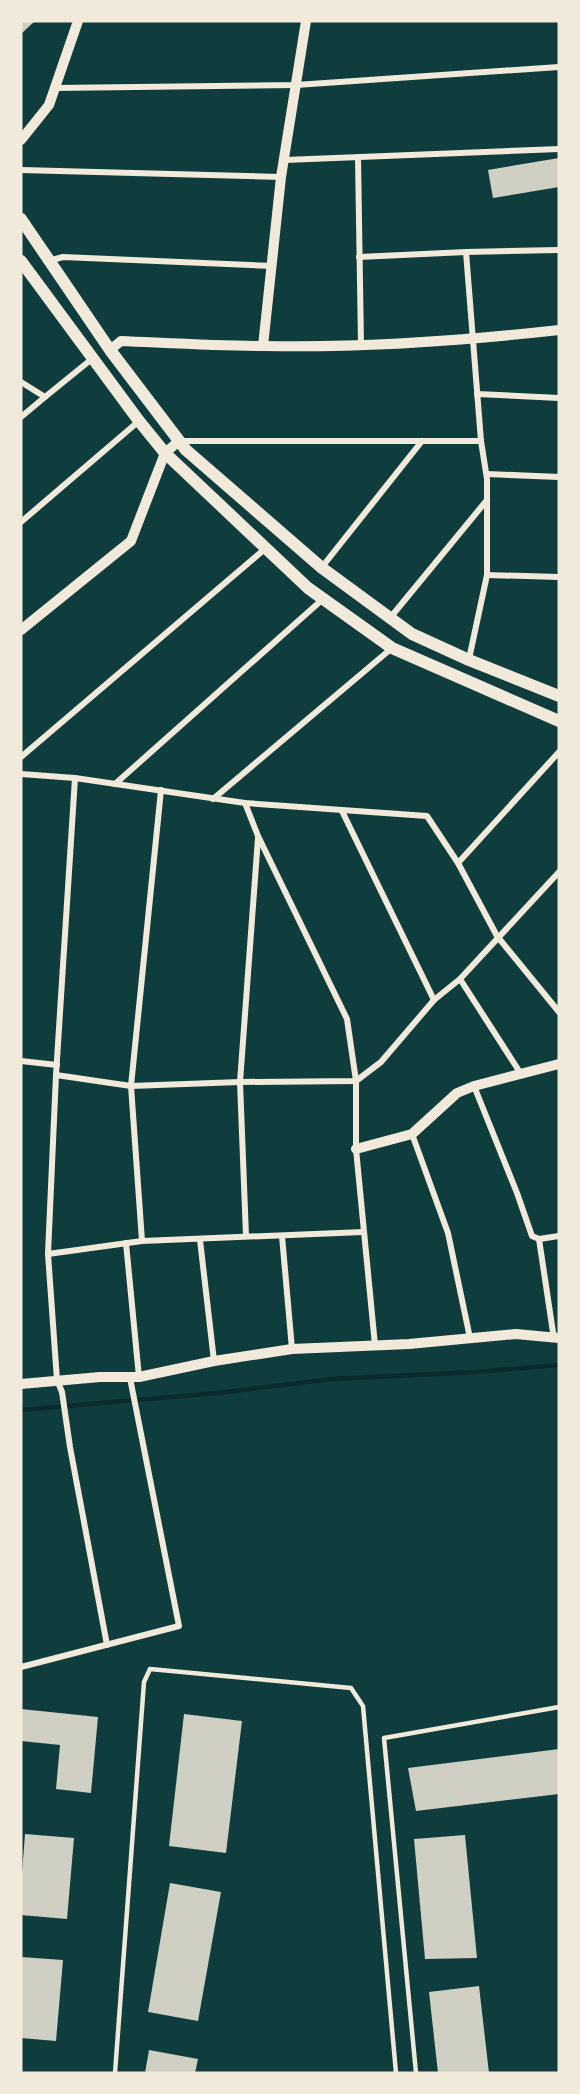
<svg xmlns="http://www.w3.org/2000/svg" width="580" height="2094" font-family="'Times New Roman',serif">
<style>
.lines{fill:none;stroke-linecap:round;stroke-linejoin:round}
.stream{stroke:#0a2a2b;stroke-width:4.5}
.building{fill:#cfcfc3}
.service{stroke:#f1e9da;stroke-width:4.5}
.minor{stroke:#f1e9da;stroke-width:6}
.tertiary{stroke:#f1e9da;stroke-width:10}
.secondary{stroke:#f1e9da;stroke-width:12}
</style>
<rect width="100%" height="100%" fill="#0f3d3e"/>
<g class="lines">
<!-- stream -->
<path class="stream" d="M21,1410L217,1393L332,1379L476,1372L559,1365"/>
</g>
<!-- building -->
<g class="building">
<path d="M21,21H35L21,34Z"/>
<path d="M559,158V187L493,198L488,170Z"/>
<path d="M21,1709L98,1717L91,1793L56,1789L60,1745L21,1741Z"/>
<path d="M184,1714L242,1721L226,1853L169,1846Z"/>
<path d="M559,1749V1794L416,1811L408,1768Z"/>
<path d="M25,1834L74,1838L67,1919L21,1915V1886Z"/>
<path d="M465,1835L477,1958L425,1959L414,1839Z"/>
<path d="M170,1883L221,1892L198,2021L148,2012Z"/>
<path d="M21,1957L63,1960L56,2041L21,2038Z"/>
<path d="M479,1986L489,2073H438L429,1992Z"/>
<path d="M149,2050L198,2059L195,2073H145Z"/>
</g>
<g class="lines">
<!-- service -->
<g class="service">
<path d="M115,2073L144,1682L150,1669L351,1688L363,1706L396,2073"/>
<path d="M416,2073L384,1738L559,1707"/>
</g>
<!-- minor -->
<g class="minor">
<path d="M55,88L296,85L559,67"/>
<path d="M358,157L361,344"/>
<path d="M285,160L559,149"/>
<path d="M21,170L281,177"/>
<path d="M466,252L481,441L487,479V575L469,659"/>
<path d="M359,257L466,252L559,250"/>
<path d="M48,261L63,257L273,266"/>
<path d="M21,382L45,397L93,358"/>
<path d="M477,394L559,398"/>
<path d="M21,417L45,397"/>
<path d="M182,441H481"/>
<path d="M487,474L559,477"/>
<path d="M21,522L139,421"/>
<path d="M322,567L422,441"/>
<path d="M487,575L559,577"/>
<path d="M390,618L487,500"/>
<path d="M21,757L266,548"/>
<path d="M21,774L75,778L245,803L427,816L458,863L497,936L559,1012"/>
<path d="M75,778L56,1075L48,1254L57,1380L62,1392L70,1447L107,1645"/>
<path d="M115,784L323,599"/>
<path d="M213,799L392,648"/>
<path d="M245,803L258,836L347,1019L356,1081V1149L375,1345"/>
<path d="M342,811L434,1000"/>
<path d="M458,863L559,752"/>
<path d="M460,979L521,1074"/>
<path d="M21,1061L57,1065"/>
<path d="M56,1075L131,1086L240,1082L356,1081L381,1062L434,1000L460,979L559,872"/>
<path d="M474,1086L517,1193L532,1236L539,1239L554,1339"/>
<path d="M412,1134L448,1233L470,1338"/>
<path d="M246,1236L240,1082L258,838"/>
<path d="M282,1236L292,1349"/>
<path d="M539,1239L559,1236"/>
<path d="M200,1240L214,1361"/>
<path d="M142,1241L131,1086L161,790"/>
<path d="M126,1243L139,1377"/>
<path d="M48,1254L142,1241L363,1232"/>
<path d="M21,1667L179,1626L130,1378"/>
</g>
<!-- tertiary -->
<g class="tertiary">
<path d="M21,140L49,105L78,21"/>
<path d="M263,346L281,177L306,21"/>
<path d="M110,350L121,341C168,343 216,346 263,346C362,348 461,341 559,330"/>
<path d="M21,630L131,541L165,453L179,441"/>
<path d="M356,1149L412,1134L457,1093L474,1086L559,1064"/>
<path d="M21,1384L100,1377H139L214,1361L292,1349L409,1344L516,1334L559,1338"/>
</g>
<!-- secondary -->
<g class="secondary">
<path d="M21,219L110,350L186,450L322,568L412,634L469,660L559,696"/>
<path d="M21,261L139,421L165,453L308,588L392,648L559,721"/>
</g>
</g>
<!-- border -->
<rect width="580" height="2094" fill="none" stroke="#f1e9da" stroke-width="45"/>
</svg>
